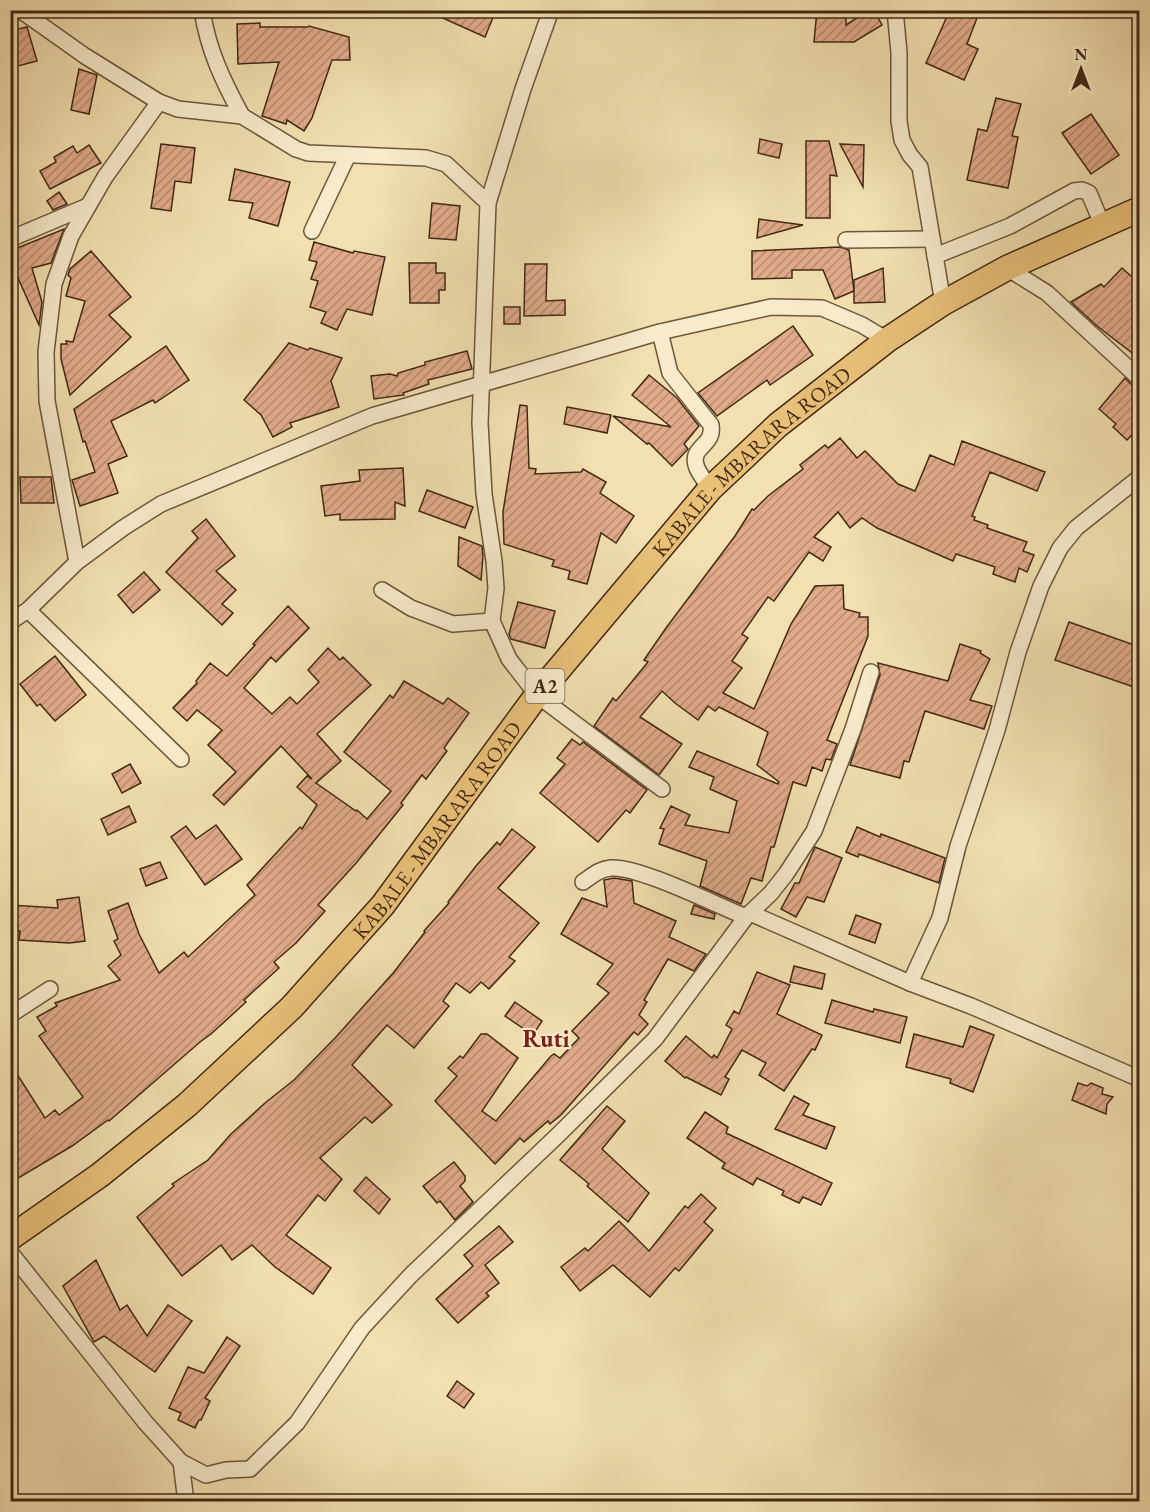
<svg xmlns="http://www.w3.org/2000/svg" width="1150" height="1512" font-family="'EB Garamond',serif">
<style>
.building{fill:url(#building-hatch);stroke:#412815;stroke-width:1.5}
.lines{fill:none;stroke-linecap:round;stroke-linejoin:round}
.minor-casing{stroke:#6d563c;stroke-width:18}
.primary-casing{stroke:#412815;stroke-width:27}
.minor{stroke:#f7ebcc;stroke-width:15}
.primary{stroke:#e9c078;stroke-width:24}
.labels{text-anchor:middle;dominant-baseline:central;stroke-width:4.5;stroke-linejoin:round;paint-order:stroke}
.shield{fill:#f7ebcc;stroke:#78624c;stroke-width:1.5}
.shield-label{font-size:20px;font-weight:bold;fill:#412815}
.street-label{font-size:21px;fill:#412815;stroke:#f7ebcc}
.quarter-label{font-size:24px;font-weight:bold;fill:#7a1f14;stroke:#f7ebcc}
</style>
<defs>
<pattern id="building-hatch" width="6" height="6" patternUnits="userSpaceOnUse" patternTransform="scale(1.5)"><rect width="6" height="6" fill="#e1ab8b"/><path d="M-1 1l2-2M0 6l6-6M5 7l2-2" fill="none" stroke="#b88b70"/></pattern>
</defs>
<rect width="100%" height="100%" fill="#f2e0b0"/>
<filter id="stains"><feTurbulence type="fractalNoise" baseFrequency=".00333" numOctaves="4"/><feColorMatrix values="0 0 0 0 .2 0 0 0 0 .09 0 0 0 0 .02 0 0 0 .5 -.17"/></filter>
<radialGradient id="worn" r=".72"><stop offset=".6" stop-color="#630" stop-opacity="0"/><stop offset="1" stop-color="#630" stop-opacity=".3"/></radialGradient>
<!-- building -->
<g class="building">
<path d="M425,10H496L485,37Z"/>
<path d="M817,10H846V25L869,10H874L882,25L854,42H814Z"/>
<path d="M950,10H980L967,44L978,49L964,80L926,63Z"/>
<path d="M260,23V27H308L309,26L349,37L350,60H332L312,118L304,131L287,120L286,124L262,116L279,62L238,64L237,24Z"/>
<path d="M27,27L37,61L10,68V31Z"/>
<path d="M79,69L97,75L89,114L71,110Z"/>
<path d="M996,98L1021,104L1012,136L1018,137L1008,188L967,180L978,129L987,131Z"/>
<path d="M1091,114L1119,155L1091,174L1062,133Z"/>
<path d="M760,139L782,144L779,158L758,153Z"/>
<path d="M806,141H829L837,176L830,175V218H806Z"/>
<path d="M161,144L195,148L191,183L175,181L171,211L151,208Z"/>
<path d="M840,144L864,145L863,187Z"/>
<path d="M89,145L101,163L50,189L40,171L56,162L54,157L73,146L77,153Z"/>
<path d="M235,169L290,182L278,226L249,218L253,203L229,200Z"/>
<path d="M59,192L67,204L53,210L47,201Z"/>
<path d="M432,203L460,206L456,240L429,238Z"/>
<path d="M759,219L803,225L757,238Z"/>
<path d="M64,229L51,263L32,268L42,302L39,325L10,260V251Z"/>
<path d="M314,242L353,253L354,251L385,257L372,315L347,309L337,330L321,323L326,312L310,307L318,281L311,279L317,262L309,260Z"/>
<path d="M840,247L849,250L854,291L835,299L823,270H792V278L752,279V251Z"/>
<path d="M91,251L131,297L109,315L131,337L70,395L61,359V344H67L66,341L73,342L85,301L66,296L71,278L68,275L70,269Z"/>
<path d="M409,263H436V273H445V290H439V303H410Z"/>
<path d="M525,264H547L546,301L565,300V315L524,316Z"/>
<path d="M883,268L885,302L854,303V280Z"/>
<path d="M1122,268L1140,284V359L1097,326L1071,302L1101,284L1104,287Z"/>
<rect x="504" y="307" width="16" height="17"/>
<path d="M793,326L813,355L770,385L767,380L717,416L698,393Z"/>
<path d="M289,343L308,350L310,348L342,358L331,381L339,407L290,423L292,427L273,437L261,415L244,400Z"/>
<path d="M166,346L189,380L155,403L153,400L111,421L127,456L108,464L118,493L80,506L72,480L95,472L85,441L83,442L74,409Z"/>
<path d="M467,351L472,369L428,380L429,384L403,393L404,395L374,399L371,376L390,374L397,376L398,373L425,365V362Z"/>
<path d="M649,375L677,398L699,426L684,444L688,449L672,466L649,443L647,444L613,416L671,427L632,395Z"/>
<path d="M1125,378L1134,387L1140,389L1133,398L1140,404V427L1127,440L1113,427L1116,424L1099,409Z"/>
<path d="M520,405L527,406L529,468L536,469L535,474L581,472L583,469L606,482L600,493L634,516L616,543L601,533L587,584L568,579L570,571L552,566L554,560L504,544L503,512Z"/>
<path d="M567,407L611,415L607,433L564,424Z"/>
<path d="M840,438L857,458L865,451L898,484L915,491L930,455L954,465L962,441L1045,472L1037,491L990,472L972,516L975,517L974,520L988,525L987,528L1027,542L1023,551L1034,555L1027,572L1019,568L1015,582L993,574L995,567L956,554L953,561L877,528L862,518L850,528L838,512L814,537L831,547L823,561L809,552L774,601L768,597L742,634L748,638L732,661L742,668L723,693L754,709L791,624L815,586L843,585L844,609L860,613L859,617H868V636L827,740L837,744L831,760L826,759L822,771L812,767L806,786L793,782L774,847H771L762,881L751,878L741,904L700,886L707,861L659,844L664,829L660,828L671,806L690,815L685,825L729,833L737,801L710,789L714,777L689,767L697,751L778,784L779,782L757,765L768,732L719,707L715,711L708,706L698,720L675,703L662,691L640,717L682,744L659,775L594,726L613,698L616,701L648,662L644,660L666,628L735,536L752,509L754,510L768,496L803,469L800,465L825,445L828,448Z"/>
<path d="M403,468L405,506L395,502V519L340,520V514L325,516L321,486L360,481L359,470Z"/>
<path d="M20,477H51L54,503H21Z"/>
<path d="M427,490L473,507L465,528L419,511Z"/>
<path d="M206,519L235,556L216,571L236,590L222,604L233,613L222,625L166,572L198,538L192,531Z"/>
<path d="M459,537L482,546L483,556L481,580L458,566Z"/>
<path d="M144,572L160,590L133,613L118,595Z"/>
<path d="M518,602L555,611L545,648L511,639L509,634Z"/>
<path d="M288,606L309,628L276,662L271,657L244,688L272,714L290,697L297,704L319,682L308,670L328,648L340,660L343,657L371,685L317,734L341,761L316,783L356,811L357,810L367,819L391,791L344,752L390,695L393,698L404,681L443,704L448,698L469,713L444,748L447,751L426,779L422,775L401,803L403,805L357,862L318,905L325,911L296,943L274,962L279,968L244,1000L246,1002L211,1034L200,1042L109,1121L108,1120L72,1146L10,1183V1063L45,1118L55,1110L59,1115L83,1097L39,1036L46,1031L37,1017L57,1006L55,1003L120,980L108,966L121,955L114,941L118,939L108,911L128,903L139,934L159,973L184,952L188,957L255,895L247,885L300,827L302,829L317,805L297,787L307,776L312,779L281,746L224,805L213,795L236,772L208,745L222,730L197,710L187,721L173,708L197,683L196,681L210,663L227,676L255,645L253,644Z"/>
<path d="M1069,622L1137,646L1136,651L1140,652V672L1134,687L1055,660Z"/>
<path d="M960,644L981,651L980,653L990,659L970,700L992,706L984,729L925,711L909,762L904,761L900,778L850,765L880,675L878,663L948,681Z"/>
<path d="M55,656L86,695L55,721L40,704L37,706L20,684Z"/>
<path d="M572,739L580,745L583,742L647,790L630,813L626,810L598,842L540,793L565,764L557,758Z"/>
<path d="M130,764L141,783L122,793L112,774Z"/>
<path d="M129,806L136,822L108,835L101,819Z"/>
<path d="M216,825L242,859L205,885L171,837L186,826L196,839Z"/>
<path d="M857,827L880,837L881,834L945,858L939,883L859,854L858,857L846,852Z"/>
<path d="M512,829L535,847L498,888L539,923L509,957L515,961L489,989L481,982L470,993L456,983L443,1001L449,1006L414,1048L387,1025L352,1065L392,1105L372,1123L365,1117L320,1158L342,1179L325,1201L318,1195L286,1235L331,1268L313,1294L275,1267L252,1245L232,1260L221,1245L182,1276L137,1217L174,1186L172,1184L208,1160L231,1134L265,1103L294,1080L336,1037L394,972L425,932L424,931L449,903L448,902L476,866L497,842L500,845Z"/>
<path d="M815,847L842,858L824,902L807,897L796,917L781,909L795,883H799Z"/>
<path d="M160,862L167,878L146,886L140,869Z"/>
<path d="M614,878L632,881L634,903L676,921L669,937L706,954L694,971L668,959L644,1000L647,1002L639,1015L648,1024L638,1035L634,1032L561,1115L550,1124L548,1121L524,1142L520,1138L495,1164L435,1101L457,1076L448,1068L460,1056L463,1058L481,1034H487L518,1058L482,1111L496,1121L551,1056L554,1054L560,1058L579,1038L572,1031L609,993L597,984L613,964L561,934L582,898L607,907L604,880Z"/>
<path d="M79,897L85,941L69,943L19,940L20,931H10V905L58,908L57,900Z"/>
<path d="M694,905L715,914L714,919L691,914Z"/>
<path d="M856,915L881,924L875,943L849,934Z"/>
<path d="M794,966L825,974L822,989L790,982Z"/>
<path d="M757,972L790,985L777,1014L822,1035L815,1050L812,1049L784,1091L759,1075L766,1063L742,1050L725,1077L729,1079L721,1095L686,1077L685,1078L665,1061L686,1036L712,1058L714,1055L717,1058L732,1029L726,1025L734,1011L739,1014Z"/>
<path d="M832,1000L873,1012L874,1009L907,1017L900,1043L825,1023Z"/>
<path d="M515,1002L542,1021L533,1035L505,1016Z"/>
<path d="M970,1026L994,1035L973,1092L950,1083L951,1079L906,1067L914,1034L963,1047Z"/>
<path d="M1078,1083L1087,1086L1091,1083L1103,1088L1102,1094L1113,1097L1107,1104L1106,1114L1072,1100Z"/>
<path d="M794,1096L809,1104L803,1115L835,1127L826,1149L775,1129Z"/>
<path d="M607,1106L625,1121L602,1149L649,1193L628,1222L587,1186L589,1184L560,1160Z"/>
<path d="M705,1112L728,1127L726,1133L832,1183L821,1205L803,1197L799,1203L782,1195L784,1191L757,1178L753,1185L722,1168L725,1163L687,1138Z"/>
<path d="M454,1162L465,1176V1181L460,1186L473,1202L455,1220L440,1201L437,1203L423,1186Z"/>
<path d="M366,1177L390,1199L379,1214L354,1191Z"/>
<path d="M701,1194L716,1208L704,1222L713,1230L679,1271L675,1268L650,1297L613,1265L580,1291L561,1267L585,1248L588,1251L619,1221L649,1251L685,1206L688,1208Z"/>
<path d="M499,1226L513,1242L485,1265L499,1283L486,1293L489,1296L458,1323L436,1299L473,1266L464,1255Z"/>
<path d="M96,1260L120,1310L127,1305L147,1336L168,1305L192,1321L155,1372L104,1336L94,1342L63,1286Z"/>
<path d="M227,1337L240,1346L205,1398L210,1401L201,1420H199L195,1428L178,1420L181,1413L169,1408L188,1367L204,1373Z"/>
<path d="M457,1381L474,1394L464,1408L447,1396Z"/>
</g>
<g class="lines">
<!-- minor casing -->
<g class="minor-casing">
<g id="minor">
<path d="M20,10L85,56L159,102L178,109L242,116L296,149L308,153L426,158L446,164L488,203"/>
<path d="M202,10C208,50 223,81 242,116"/>
<path d="M551,10L523,89L488,203L480,423L484,494L494,561L496,588L492,621L509,659L537,695L662,789"/>
<path d="M895,10L899,53V121L902,140L910,155L920,167L943,303"/>
<path d="M312,231L348,155"/>
<path d="M10,239L88,206"/>
<path d="M846,240L932,239"/>
<path d="M935,256L1010,226L1074,191L1082,190L1089,193L1102,224"/>
<path d="M1007,268L1047,293L1140,379"/>
<path d="M660,332L670,373L711,425C715,447 688,446 697,468C700,475 706,482 710,489"/>
<path d="M77,562L47,401L46,352L54,284L71,236L105,177L159,102"/>
<path d="M382,590L411,608L453,624L492,621"/>
<path d="M28,610L181,759"/>
<path d="M10,622L28,610L77,562L123,528L161,504L372,416L660,332L771,307L822,308L862,325L887,340"/>
<path d="M583,882C592,876 599,869 611,868C639,866 716,905 746,917"/>
<path d="M750,913L910,983L971,1006L1140,1079"/>
<path d="M910,983L940,918L958,846L997,730L1018,652L1041,586L1060,548L1076,528L1140,477"/>
<path d="M10,1015L50,989"/>
<path d="M10,1252L145,1422L181,1462L186,1502"/>
<path d="M181,1462L206,1475L226,1470L250,1469L297,1423L362,1328L411,1275L558,1135L655,1039L746,917L771,893L786,874L814,831L853,729L871,672"/>
</g>
</g>
<!-- primary casing -->
<g class="primary-casing">
<g id="primary">
<path id="s1" d="M10,1238L100,1175L187,1105L292,1007L383,905L537,695L710,489L778,425L887,340L943,303L1007,268L1140,209"/>
</g>
</g>
<!-- minor -->
<use href="#minor" class="minor"/>
<!-- primary -->
<use href="#primary" class="primary"/>
</g>
<g class="labels">
<!-- shield labels -->
<rect class="shield" x="525.5" y="669" width="39" height="34" rx="4.5"/>
<g class="shield-label">
<text x="545" y="686">A2</text>
</g>
<!-- street labels -->
<g class="street-label">
<text stroke="none"><textPath href="#s1" startOffset="1080">KABALE - MBARARA ROAD</textPath></text>
<text stroke="none"><textPath href="#s1" startOffset="594">KABALE - MBARARA ROAD</textPath></text>
</g>
<!-- quarter labels -->
<g class="quarter-label">
<text x="546" y="1038">Ruti</text>
</g>
</g>
<!-- margin -->
<rect width="1150" height="1512" fill="none" stroke="#f2e0b0" stroke-width="36"/>
<rect x="12" y="12" width="1126" height="1488" fill="none" stroke="#412815" stroke-width="3"/>
<rect x="18" y="18" width="1114" height="1476" fill="none" stroke="#412815" stroke-width="1.5"/>
<!-- north arrow -->
<g transform="translate(1081 69)" stroke="#f7ebcc" stroke-width="4.5" paint-order="stroke">
<path d="M0-4.5L10 22L0 15L-10 22Z" fill="#412815"/>
<text y="-9" font-size="16" font-weight="bold" text-anchor="middle" fill="#412815">N</text>
</g>
<rect width="100%" height="100%" filter="url(#stains)"/>
<rect width="100%" height="100%" fill="url(#worn)"/>
</svg>
